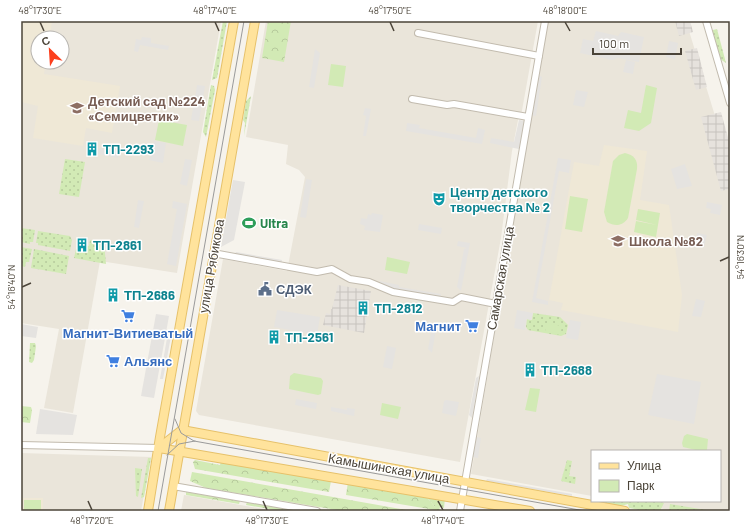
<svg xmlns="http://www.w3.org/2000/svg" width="751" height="532" font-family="Barlow,sans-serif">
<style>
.residential{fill:#eae5da;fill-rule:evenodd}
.industrial{fill:url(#industrial-grid)}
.education{fill:#efe8d6}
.grass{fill:url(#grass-dots)}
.forest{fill:url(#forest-crowns)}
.park{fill:#d2eab5}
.parking{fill:#e5e3e0}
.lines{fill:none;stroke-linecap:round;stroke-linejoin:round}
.minor-casing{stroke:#c2bbae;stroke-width:8}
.major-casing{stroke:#e6c16a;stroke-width:10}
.minor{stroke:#fff;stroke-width:6}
.major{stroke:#ffe39c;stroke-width:8}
.tram{stroke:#9a9a9a;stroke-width:1}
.ticks{fill:none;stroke:#4b4439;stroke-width:1.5}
.labels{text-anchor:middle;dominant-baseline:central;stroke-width:3;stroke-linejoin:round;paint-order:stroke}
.education-label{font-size:13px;font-weight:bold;fill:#785e54;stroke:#fff;text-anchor:start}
.culture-label{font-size:13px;font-weight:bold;fill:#0d838f;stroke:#fff;text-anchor:start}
.leisure-label{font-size:13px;font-weight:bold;fill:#27864d;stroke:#fff;text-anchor:start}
.street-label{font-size:13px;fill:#4b4439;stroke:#fff}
.service-label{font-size:13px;font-weight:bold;fill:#4e5e75;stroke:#fff;text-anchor:start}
.shop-label{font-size:13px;font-weight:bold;fill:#366cbe;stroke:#fff;text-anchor:end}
.neatline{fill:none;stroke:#4b4439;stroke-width:1.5}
.ticks-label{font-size:10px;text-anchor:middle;fill:#4b4439}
</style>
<defs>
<pattern id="industrial-grid" width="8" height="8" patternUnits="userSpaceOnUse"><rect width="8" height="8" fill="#e6e2dd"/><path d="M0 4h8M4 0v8" fill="none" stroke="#c7c3be"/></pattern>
<pattern id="grass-dots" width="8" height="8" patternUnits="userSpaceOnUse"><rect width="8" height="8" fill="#d2eab5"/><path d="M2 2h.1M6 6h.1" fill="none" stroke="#b6ca9c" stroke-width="1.8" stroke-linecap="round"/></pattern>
<pattern id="forest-crowns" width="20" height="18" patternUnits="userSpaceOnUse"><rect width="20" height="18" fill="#d2eab5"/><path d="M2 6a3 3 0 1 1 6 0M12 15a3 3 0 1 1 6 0" fill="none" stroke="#b6ca9c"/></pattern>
</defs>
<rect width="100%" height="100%" fill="#f6f3ec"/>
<!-- residential -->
<g class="residential">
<path d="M21,21H221L177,273L100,261L73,413L44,408L59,329L21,323ZM38,38H62V62H38Z"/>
<path d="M266,21H538L521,116L519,115L512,151L501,238L460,462L199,415L196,411L223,259L287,271L305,177L299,170L286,164L288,145L246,137Z"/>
<path d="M547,21H686L730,165V511H675L621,501H720V451H592V496L471,474Z"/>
<path d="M21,453L151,457L141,511H21Z"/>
<path d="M184,495L275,511H181Z"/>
</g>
<!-- industrial -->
<g class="industrial">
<path d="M675,21H690L693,32L679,36Z"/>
<path d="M697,48L707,87L696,90L685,51Z"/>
<path d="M721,112L730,145V189L721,191L701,117Z"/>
<path d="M338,285L371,291L364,333L323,325L326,313L330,314L331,309H332Z"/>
</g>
<!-- education -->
<g class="education">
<path d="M21,21H52L50,38H38V62H46L44,74L120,86L112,133L86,128L83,146L33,138L38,106L21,102Z"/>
<path d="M604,145L647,151L640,200L669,205L682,295L678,332L561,310L563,303L549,300L574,162L599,166Z"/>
<rect x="21" y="498" width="22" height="13"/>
</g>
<!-- grass -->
<g class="grass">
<path d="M223,21H227L217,78L212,80Z"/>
<path d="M717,29L726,63L720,59L712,33L713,30Z"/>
<path d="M211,85L214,86L215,90L206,137L203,132Z"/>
<path d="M251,96L244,136L245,123L243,120L246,101Z"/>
<path d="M65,159L85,162L79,197L59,194Z"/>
<path d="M21,228L35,230L33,242H30V244L21,242Z"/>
<path d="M38,231L70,236L72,240L70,251L38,245V243H36Z"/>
<path d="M90,240L104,242L106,264L74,258L76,249L84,250L85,245L89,246Z"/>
<path d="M21,247L32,249L29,262H26L25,267L21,266Z"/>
<path d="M34,249L69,256L66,274L31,268Z"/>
<path d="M533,313L560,317L568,325L566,334L561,336L528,330L526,327L527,319L532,320Z"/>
<path d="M30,343H35L36,346L34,360L32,363L29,362Z"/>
<path d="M148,458H151L144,497L141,498Z"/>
<path d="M567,460L572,461L569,476L576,477L575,484L561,481Z"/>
<path d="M135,468L142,469L138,497L136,496Z"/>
<path d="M425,495L445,498L444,508L440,507L439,511L435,510V507Z"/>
<path d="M592,501H655L664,503L660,511H646L629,508L628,504L621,506Z"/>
<path d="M670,504L712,511H669Z"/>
</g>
<!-- forest -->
<g class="forest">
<path d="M268,21H291L284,62L262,58Z"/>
<path d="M21,406L31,407L32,410L30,423L21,422Z"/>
<path d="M195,460L220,465L221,461L331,481L329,492L195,469L193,462Z"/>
<path d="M192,472L412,511H343L206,488L190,481Z"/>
<path d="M348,482L425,495L435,507V510L346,495Z"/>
<path d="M186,492L240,501L239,504L186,495Z"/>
<path d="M247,502L300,511H281L246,505Z"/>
</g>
<!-- park -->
<g class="park">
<path d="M331,64L346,66L343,87L328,85Z"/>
<path d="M646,85L657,88L651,123L639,131L624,128L628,110L641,113Z"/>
<path d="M159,120L187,125L183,146L155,140Z"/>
<path d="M625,153C634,155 638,160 637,169L628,218C623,226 615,227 607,222L604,212L613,161L619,155Z"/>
<path d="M570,196L588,199L582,232L565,229Z"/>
<path d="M638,209L660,213L656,237L634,232L636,221L657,225L636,220Z"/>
<path d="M387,257L410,262L407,274L385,270Z"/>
<path d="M546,323L562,326L560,335L545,332Z"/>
<path d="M294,373L321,378L323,381L321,394L318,395L289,389L290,376Z"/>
<path d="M530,388L540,389L536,412L525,410Z"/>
<path d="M382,403L401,407L398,419L380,415Z"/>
<path d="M687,434L708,439L707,450L700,451L683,447L682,443L684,436Z"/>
<rect x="24" y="500" width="17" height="11"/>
</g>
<!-- parking -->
<g class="parking">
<path d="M596,31L618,36L621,32L644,37L639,62L618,58L612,60L580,53L583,39L593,41Z"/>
<path d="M142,37L151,38V43L169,46L168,50L140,45L138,52L134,51L136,39L141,40Z"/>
<path d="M669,41L678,43L675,59L666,57Z"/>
<path d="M315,49L320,53L314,88L309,87Z"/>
<path d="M626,60L635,62L633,74L623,72Z"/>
<path d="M538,75L542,77L536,116L531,115Z"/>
<path d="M197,85L205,86L199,121L191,120Z"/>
<path d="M576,90L588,92L584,107L573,105Z"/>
<path d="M365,108L371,109L366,136H363L366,116L363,115Z"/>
<path d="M519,120L525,121L519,149L490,143L491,138L514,142Z"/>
<path d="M407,123L420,125L419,128L476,138L478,128L485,130L482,144L406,131Z"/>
<path d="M154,141L166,143L163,163L149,160Z"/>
<path d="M99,148L119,152L118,158L98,154Z"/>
<path d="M558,158L571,160L569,173L559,171L536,298L548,301V305L532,302Z"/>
<path d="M185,159L192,160L187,186L180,184Z"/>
<path d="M685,164L692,186L677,189L671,169Z"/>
<path d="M306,179L312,180L306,218L300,217Z"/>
<path d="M233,180L245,182L234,240L221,247Z"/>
<path d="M138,200L144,201L139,228L134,227Z"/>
<path d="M173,201L187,204L176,266L167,264L177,209L172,208Z"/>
<path d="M707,202L722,205L720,215L710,213L711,209L706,208Z"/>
<path d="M372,213L383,215L380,232L364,230L365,226L360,224L361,218L367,219L368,214L371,215Z"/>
<path d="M419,224L442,228L441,234L418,230Z"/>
<path d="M697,233L707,235L704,247L695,246Z"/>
<path d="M458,241L470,243L461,291L457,287L464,249L467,248L457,246Z"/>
<path d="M236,252L282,260L281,264L234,255Z"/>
<path d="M380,281L399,285V287L441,294L440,298L391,290L379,285Z"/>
<path d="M696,299L705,301L701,317L692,316Z"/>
<path d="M277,310L320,317L317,335L274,327Z"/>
<path d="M517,310L533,313L531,320L526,319L525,330L514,328Z"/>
<path d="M156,314L169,316L154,398L141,396Z"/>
<path d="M570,320L581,322L578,340L566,338Z"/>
<path d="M21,324L38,327L36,338L21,336Z"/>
<path d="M432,328L436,329L432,353L428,349Z"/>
<path d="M172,331L163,379H160L168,332Z"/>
<path d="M387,346L396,348L392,369L383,367Z"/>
<path d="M657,374L701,382L694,424L648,415Z"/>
<path d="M479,376L472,418L469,415L476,378Z"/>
<path d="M296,399L317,403L316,409L295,405Z"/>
<path d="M446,400L459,402L456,416L442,413L444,401Z"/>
<path d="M331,407L347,410V408L355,409L354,416L331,411Z"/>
<path d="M40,409L77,415L73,435L36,434Z"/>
<path d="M476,437L481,438L478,458L473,457Z"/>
<path d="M487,479L572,494V496L486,481Z"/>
</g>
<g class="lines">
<!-- minor casing -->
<g class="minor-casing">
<g id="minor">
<path d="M706,21L730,103"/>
<path d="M418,33L539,56"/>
<path d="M412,99L447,105L454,104L528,117"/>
<path d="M213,253L317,272L332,269L350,279L369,282L393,292L453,302L461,297L496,304"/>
<path d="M21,445L159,448"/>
<path d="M173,486L317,511"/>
<path d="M460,511L545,21"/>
</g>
</g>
<!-- major casing -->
<g class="major-casing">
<g id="major">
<path d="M159,448L182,430L625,511"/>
<path d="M159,448L530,511"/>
<path d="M148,511L160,437L234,21"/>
<path d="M169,511L255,21"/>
</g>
</g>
<!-- minor -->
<use href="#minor" class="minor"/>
<!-- major -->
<use href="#major" class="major"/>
<!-- tram -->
<g class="tram">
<path d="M175,419L181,433L194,441L585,511"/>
<path d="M167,455L179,444L195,441"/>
<path d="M158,511L244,21"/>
</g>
</g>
<!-- ticks -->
<path class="ticks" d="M40,22L44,31M215,22L219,31M390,22L394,31M565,22L570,31M720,261L729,257M22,287L31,283M88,501L92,510M263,501L267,510M438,501L443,510"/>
<!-- icons -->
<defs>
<g id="school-bare" transform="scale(1.08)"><path d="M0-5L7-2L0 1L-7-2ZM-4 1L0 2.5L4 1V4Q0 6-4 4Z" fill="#8d6e63" stroke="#fff" stroke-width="2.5" paint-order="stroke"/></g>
<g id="building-bare" transform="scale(1.08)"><path d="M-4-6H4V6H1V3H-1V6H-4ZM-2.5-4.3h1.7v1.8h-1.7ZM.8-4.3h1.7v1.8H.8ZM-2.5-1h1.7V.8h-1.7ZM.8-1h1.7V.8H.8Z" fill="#0f9aa8" stroke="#fff" stroke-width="2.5" paint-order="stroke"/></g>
<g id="theatre-bare" transform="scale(1.08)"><path d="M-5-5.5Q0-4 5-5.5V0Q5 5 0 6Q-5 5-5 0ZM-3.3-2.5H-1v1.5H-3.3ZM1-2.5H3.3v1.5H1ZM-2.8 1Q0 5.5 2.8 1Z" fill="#0f9aa8" stroke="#fff" stroke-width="2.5" paint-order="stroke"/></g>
<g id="stadium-bare" transform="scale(1.08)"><path d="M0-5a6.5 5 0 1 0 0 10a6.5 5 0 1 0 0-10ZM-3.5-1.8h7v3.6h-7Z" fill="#2e9e5b" stroke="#fff" stroke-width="2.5" paint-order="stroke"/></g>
<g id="civic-bare" transform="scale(1.08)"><path d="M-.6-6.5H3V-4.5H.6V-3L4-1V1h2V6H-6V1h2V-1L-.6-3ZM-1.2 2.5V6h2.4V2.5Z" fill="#5c6f8a" stroke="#fff" stroke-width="2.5" paint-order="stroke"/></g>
<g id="supermarket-bare" transform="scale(1.08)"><path d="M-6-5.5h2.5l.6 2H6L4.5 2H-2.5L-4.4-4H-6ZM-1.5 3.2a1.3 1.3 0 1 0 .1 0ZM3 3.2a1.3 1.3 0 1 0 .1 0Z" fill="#3f7fe0" stroke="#fff" stroke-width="2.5" paint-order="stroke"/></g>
</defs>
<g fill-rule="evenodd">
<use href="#school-bare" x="77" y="108"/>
<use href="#building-bare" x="92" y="149"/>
<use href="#theatre-bare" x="439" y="199"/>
<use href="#stadium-bare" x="249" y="223"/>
<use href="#school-bare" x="618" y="241"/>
<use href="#building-bare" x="82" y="245"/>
<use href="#civic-bare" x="265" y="289"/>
<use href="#building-bare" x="113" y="295"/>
<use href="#building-bare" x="363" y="308"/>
<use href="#supermarket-bare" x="128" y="316"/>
<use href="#supermarket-bare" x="472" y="326"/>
<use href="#building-bare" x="274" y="337"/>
<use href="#supermarket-bare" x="113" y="361"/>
<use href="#building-bare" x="530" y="370"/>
</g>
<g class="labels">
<!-- education labels -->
<g class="education-label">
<text x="88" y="101">Детский сад №224<tspan x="88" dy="15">«Семицветик»</tspan></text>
<text x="629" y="241">Школа №82</text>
</g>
<!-- culture labels -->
<g class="culture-label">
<text x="103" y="149">ТП-2293</text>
<text x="450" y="192">Центр детского<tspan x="450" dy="15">творчества № 2</tspan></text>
<text x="93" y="245">ТП-2861</text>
<text x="124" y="295">ТП-2686</text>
<text x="374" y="308">ТП-2812</text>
<text x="285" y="337">ТП-2561</text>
<text x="541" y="370">ТП-2688</text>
</g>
<!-- leisure labels -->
<g class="leisure-label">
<text x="260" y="223">Ultra</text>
</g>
<!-- street labels -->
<g class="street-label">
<text transform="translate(211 266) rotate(-80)">улица Рябикова</text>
<text transform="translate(500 278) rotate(-80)">Самарская улица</text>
<text transform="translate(389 468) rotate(10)">Камышинская улица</text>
</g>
<!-- service labels -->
<g class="service-label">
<text x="276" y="289">СДЭК</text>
</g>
<!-- shop labels -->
<g class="shop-label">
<text x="461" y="326">Магнит</text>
<text x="128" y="333" text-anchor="middle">Магнит-Витиеватый</text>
<text x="124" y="361" text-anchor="start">Альянс</text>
</g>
</g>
<!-- border -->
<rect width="751" height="532" fill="none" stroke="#ffffff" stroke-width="44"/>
<!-- legend -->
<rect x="591" y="450" width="130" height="52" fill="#ffffff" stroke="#b7b4b0"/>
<rect x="599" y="463" width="20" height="6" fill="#ffe39c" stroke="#b7b4b0"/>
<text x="627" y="470" font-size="12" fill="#4b4439">Улица</text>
<rect x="599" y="480" width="20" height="12" fill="#d2eab5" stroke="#b7b4b0"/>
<text x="627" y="490" font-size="12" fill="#4b4439">Парк</text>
<!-- north arrow -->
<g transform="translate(50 50) rotate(335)"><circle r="19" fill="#ffffff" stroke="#b7b4b0"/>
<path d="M0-3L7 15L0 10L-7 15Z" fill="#fc3f1d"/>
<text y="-6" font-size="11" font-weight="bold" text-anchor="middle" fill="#4b4439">С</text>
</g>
<!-- scale -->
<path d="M593 48v6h88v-6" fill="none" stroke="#4b4439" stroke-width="2"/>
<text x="599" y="48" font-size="12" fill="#4b4439" stroke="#ffffff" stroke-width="3" paint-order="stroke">100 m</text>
<rect x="22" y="22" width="707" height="488" class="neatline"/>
<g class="ticks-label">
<text x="40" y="14">48°17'30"E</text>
<text x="215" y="14">48°17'40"E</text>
<text x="390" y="14">48°17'50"E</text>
<text x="565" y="14">48°18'00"E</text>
<text transform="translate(740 257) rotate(-90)" y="4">54°16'30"N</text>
<text transform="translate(11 287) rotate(-90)" y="4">54°16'40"N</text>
<text x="92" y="524">48°17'20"E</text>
<text x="267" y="524">48°17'30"E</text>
<text x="443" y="524">48°17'40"E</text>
</g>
</svg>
